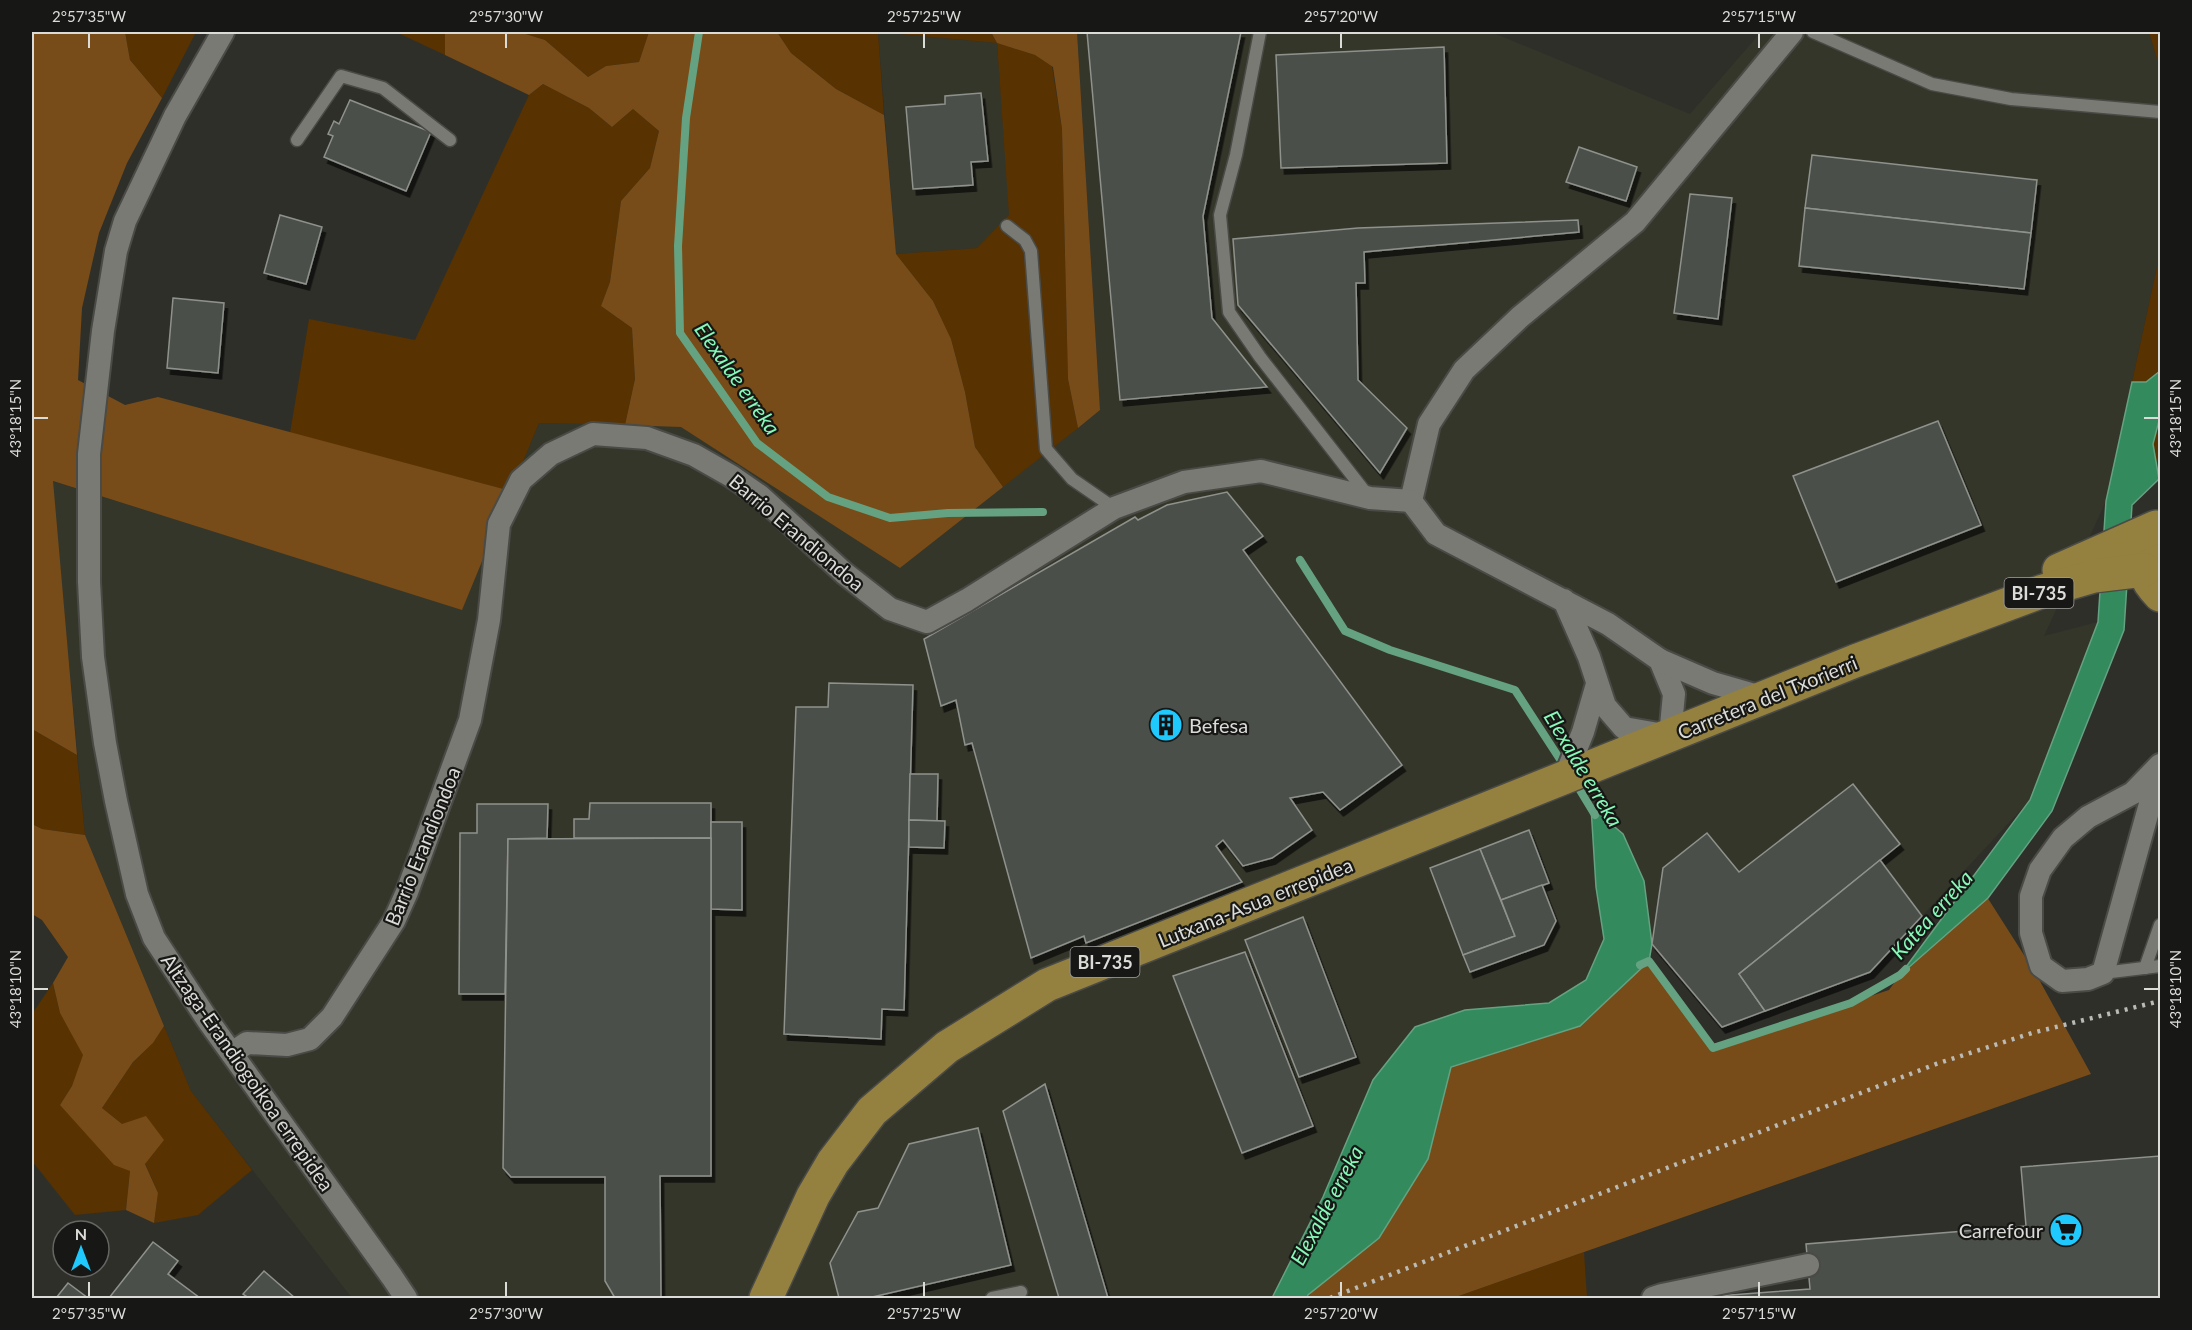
<svg xmlns="http://www.w3.org/2000/svg" width="2192" height="1330" font-family="Lato,sans-serif">
<style>
.built{fill:#35362a}
.green{fill:#583200}
.forest{fill:#784c18}
.water{fill:#328a5d;stroke:#65a282;stroke-width:1.5}
.lines{fill:none;stroke-linecap:round;stroke-linejoin:round}
.stream{stroke:#65a282;stroke-width:8}
.building{fill:#4c4f4a;stroke:#8e928c;stroke-width:1.5;filter:url(#shadow)}
.lane-casing{stroke:#4a4a46;stroke-width:15}
.street-casing{stroke:#4a4a46;stroke-width:26}
.primary-casing{stroke:#4a4a46;stroke-width:36}
.lane{stroke:#797a74;stroke-width:12}
.street{stroke:#797a74;stroke-width:22}
.primary{stroke:#94803f;stroke-width:33}
.rail{stroke:#babab7;stroke-width:4.5;stroke-dasharray:3 6;stroke-linecap:butt}
.ticks{fill:none;stroke:#dbdbd8;stroke-width:2}
.labels{text-anchor:middle;dominant-baseline:central;stroke-width:4.5;stroke-linejoin:round;paint-order:stroke}
.shield{fill:#171715;stroke:#a0a09e;stroke-width:1.5}
.shield-label{font-size:18px;font-weight:bold;fill:#dbdbd8}
.street-label{font-size:20px;fill:#dbdbd8;stroke:#171715}
.poi-label{font-size:20px;fill:#dbdbd8;stroke:#171715;text-anchor:start}
.water-label{font-size:21px;font-style:italic;fill:#86fab9;stroke:#171715}
.neatline{fill:none;stroke:#dbdbd8;stroke-width:2}
.ticks-label{font-size:15px;text-anchor:middle;fill:#dbdbd8}
</style>
<defs>
<filter id="shadow"><feDropShadow dx="3.5" dy="6" stdDeviation="0" flood-color="#0009"/></filter>
</defs>
<rect width="100%" height="100%" fill="#2f2f2a"/>
<!-- built -->
<g class="built">
<path d="M878,32L997,43L1010,215L977,248L896,254Z"/>
<path d="M1077,32H1491L1690,114L1761,32H2149L2160,70V253L2106,501L2044,636L2098,622L2030,800L1870,972L1722,1027L1652,944L1644,881L1623,834L1592,807L1596,887L1604,939L1586,980L1549,1003L1465,1010L1323,1197L1272,1298H352L191,1091L85,835L52,481L462,609L539,423L681,426L900,568L1100,410Z"/>
</g>
<!-- green -->
<g class="green">
<path d="M125,32H196L162,98L130,60Z"/>
<path d="M396,32H445V55Z"/>
<path d="M519,32H649L639,62L606,66L588,77L545,40Z"/>
<path d="M777,32H991L997,43L1035,55L1052,66L1062,129L1068,379L1078,428L1003,487L975,447L965,392L951,339L933,301L896,254L977,248L1009,215L997,43L878,32L884,115L836,89L791,53Z"/>
<path d="M2149,32H2160V70Z"/>
<path d="M543,84L589,108L612,127L633,109L659,131L650,168L621,201L610,282L601,306L632,328L635,379L625,425L539,423L511,491L290,433L309,319L415,340L529,95Z"/>
<path d="M2160,253V371L2146,382H2132Z"/>
<path d="M2160,417V478L2159,479L2153,444Z"/>
<path d="M32,729L77,755L85,835L42,829L32,824Z"/>
<path d="M53,983L60,1013L84,1055L72,1086L60,1105L130,1171L126,1210L75,1215L32,1161V1014Z"/>
<path d="M164,1026L191,1091L252,1170L198,1215L154,1223L158,1193L145,1163L122,1124L102,1108L133,1062L153,1043Z"/>
<path d="M1584,1252L1587,1298H1453Z"/>
</g>
<!-- forest -->
<g class="forest">
<path d="M32,32H125L130,60L162,98L127,163L99,233L82,308L78,380L125,405L158,397L511,491L462,610L53,481L77,755L32,729Z"/>
<path d="M445,32H519L545,40L588,77L606,66L639,62L649,32H777L791,53L836,89L884,115L896,254L933,301L951,339L965,392L975,447L1003,487L900,568L681,427L625,425L635,379L632,328L601,306L610,282L621,201L650,168L659,131L633,109L612,127L589,108L543,84L529,95L445,55Z"/>
<path d="M991,32H1077L1100,410L1078,428L1068,379L1062,129L1053,67L1035,55L997,43Z"/>
<path d="M32,824L42,829L85,835L164,1026L153,1043L133,1062L102,1108L122,1124L146,1116L164,1140L145,1164L158,1193L154,1223L126,1210L130,1171L114,1165L60,1105L72,1086L83,1055L60,1013L53,983L68,957L42,920L32,914Z"/>
<path d="M1973,875L2036,974L2091,1074L1453,1298H1307L1428,1159L1451,1067L1580,1026L1649,961L1714,1048L1889,990Z"/>
</g>
<!-- water -->
<g class="water">
<path d="M2160,371V417L2153,444L2159,479L2132,505L2124,630L2052,811L1988,898L1900,975L2030,800L2098,622L2106,501L2132,382H2146Z"/>
<path d="M1591,807L1623,834L1644,881L1652,944L1649,961L1580,1026L1451,1067L1428,1159L1379,1238L1308,1295L1307,1298H1272L1323,1197L1373,1080L1415,1027L1465,1010L1549,1003L1586,980L1604,939L1596,887Z"/>
</g>
<g class="lines">
<!-- stream -->
<g class="stream">
<path d="M699,32L686,118L678,246L680,333L757,443L828,497L890,518L948,513L1043,512"/>
<path d="M1300,560L1345,631L1390,650L1515,690L1565,767"/>
<path d="M1575,782L1595,815"/>
<path d="M1640,965L1649,961L1713,1048L1851,1003L1900,975L1906,969"/>
</g>
</g>
<!-- building -->
<g class="building">
<path d="M1087,32H1241L1203,216L1212,318L1267,387L1120,400Z"/>
<path d="M1444,47L1447,163L1281,168L1276,55Z"/>
<path d="M981,93L988,161L971,162L973,185L913,189L906,107L945,104V96Z"/>
<path d="M350,100L431,132L406,191L324,157L333,136L328,134L334,121L339,124Z"/>
<path d="M1579,147L1637,167L1626,201L1566,182Z"/>
<path d="M1812,155L2037,180L2031,233L1805,208Z"/>
<path d="M1690,194L1732,198L1718,319L1674,313Z"/>
<path d="M1805,208L2031,233L2024,289L1799,266Z"/>
<path d="M280,215L322,227L306,284L264,273Z"/>
<path d="M1578,220L1579,232L1364,252L1365,283H1356L1358,380L1407,428L1380,473L1238,305L1233,239L1358,228Z"/>
<path d="M173,298L224,303L218,373L167,368Z"/>
<path d="M1938,421L1981,525L1836,582L1793,476Z"/>
<path d="M1227,492L1263,536L1243,550L1402,765L1340,810L1323,792L1290,798L1312,830L1272,858L1243,866L1223,840L1216,846L1242,882L1086,943L1084,936L1031,958L972,743L965,745L956,700L941,706L924,639L1135,517L1138,520L1167,505Z"/>
<path d="M829,683L913,685L904,1010L882,1009L881,1039L784,1034L796,707H828Z"/>
<path d="M910,774H938L937,821L909,820Z"/>
<path d="M1853,784L1900,844L1739,974L1765,1011L1722,1027L1652,944L1663,868L1707,833L1739,872Z"/>
<path d="M590,803H711V838H574V819H589Z"/>
<path d="M477,804H548L547,838L508,839L505,994H459L460,833H477Z"/>
<path d="M909,820L945,821L944,848L909,847Z"/>
<path d="M711,822H742V910L711,909Z"/>
<path d="M1529,830L1549,883L1501,900L1480,849Z"/>
<path d="M711,838V1176H660L661,1298H615L605,1281V1177H511L503,1168L508,839Z"/>
<path d="M1480,849L1515,936L1463,955L1430,868Z"/>
<path d="M1880,860L1922,916L1870,972L1765,1011L1739,974Z"/>
<path d="M1542,885L1556,921L1544,945L1470,972L1463,955L1515,936L1501,900Z"/>
<path d="M1303,917L1356,1057L1299,1077L1245,940Z"/>
<path d="M1245,952L1313,1126L1242,1153L1173,976Z"/>
<path d="M1045,1084L1108,1298H1059L1003,1111Z"/>
<path d="M978,1128L1011,1265L868,1298H839L830,1263L858,1212L878,1208L909,1144Z"/>
<path d="M2160,1156V1298H1691L1810,1289L1806,1244L2026,1226L2021,1167Z"/>
<path d="M153,1242L178,1261L168,1274L200,1298H109Z"/>
<path d="M264,1271L295,1298H249L243,1294Z"/>
<path d="M68,1283L88,1298H56Z"/>
</g>
<g class="lines">
<!-- lane casing -->
<g class="lane-casing">
<g id="lane">
<path d="M1260,32L1236,155L1220,215L1229,312L1260,357L1369,497"/>
<path d="M1813,32L1932,84L2011,99L2160,112"/>
<path d="M297,140L341,76L383,88L450,140"/>
<path d="M1007,226L1025,240L1031,251L1046,449L1072,479L1114,508"/>
<path d="M2145,968L2160,925"/>
<path d="M2103,973L2160,966"/>
<path d="M992,1298L1021,1292"/>
</g>
</g>
<!-- street casing -->
<g class="street-casing">
<g id="street">
<path d="M223,32L175,116L125,221L116,251L103,331L89,454V582L93,657L105,743L116,801L137,894L154,938L207,1019L392,1277L406,1298"/>
<path d="M1564,600L1589,657L1605,706L1624,728L1670,736L1674,694L1660,660L1608,624L1436,534L1411,501L1429,424L1464,370L1520,317L1635,222L1792,32"/>
<path d="M1660,660L1713,683L1765,698"/>
<path d="M2160,765L2133,793L2088,817L2063,838L2040,870L2031,896V933L2041,966L2062,981L2088,979L2103,973L2160,768"/>
<path d="M1565,777L1583,732L1597,684"/>
<path d="M232,1053L247,1043L287,1045L310,1039L332,1017L394,921L407,892L470,720L489,620L499,524L521,480L551,454L593,434L647,438L694,455L731,476L760,496L844,573L890,609L927,622L967,600L1114,508L1184,482L1261,471L1370,498L1411,501"/>
<path d="M1653,1298L1662,1295L1808,1265"/>
</g>
</g>
<!-- primary casing -->
<g class="primary-casing">
<g id="primary">
<path d="M2144,550C2139,568 2148,583 2160,595"/>
<path d="M2059,570L2156,527"/>
<path d="M766,1298L813,1196L833,1162L872,1111L947,1047L1047,985L1855,661L2043,591L2094,576L2144,570"/>
</g>
</g>
<!-- lane -->
<use href="#lane" class="lane"/>
<!-- street -->
<use href="#street" class="street"/>
<!-- primary -->
<use href="#primary" class="primary"/>
<!-- rail -->
<path class="rail" d="M1330,1298L1936,1064L2032,1033L2160,1001"/>
</g>
<!-- ticks -->
<path class="ticks" d="M89,33V48M506,33V48M924,33V48M1341,33V48M1759,33V48M33,418H48M2144,418H2159M33,989H48M2144,989H2159M89,1282V1297M506,1282V1297M924,1282V1297M1341,1282V1297M1759,1282V1297"/>
<!-- icons -->
<defs>
<g id="building-disc" transform="scale(1.725)"><circle r="9.5" fill="#1fc9fd" stroke="#171715"/><path d="M-4-6H4V6H1V3H-1V6H-4ZM-2.5-4.3h1.7v1.8h-1.7ZM.8-4.3h1.7v1.8H.8ZM-2.5-1h1.7V.8h-1.7ZM.8-1h1.7V.8H.8Z" fill="#111"/></g>
<g id="supermarket-disc" transform="scale(1.725)"><circle r="9.5" fill="#1fc9fd" stroke="#171715"/><path d="M-6-5.5h2.5l.6 2H6L4.5 2H-2.5L-4.4-4H-6ZM-1.5 3.2a1.3 1.3 0 1 0 .1 0ZM3 3.2a1.3 1.3 0 1 0 .1 0Z" fill="#111"/></g>
</defs>
<g fill-rule="evenodd">
<use href="#building-disc" x="1166" y="725"/>
<use href="#supermarket-disc" x="2066" y="1230"/>
</g>
<g class="labels">
<!-- shield labels -->
<g class="shield">
<rect x="2004.5" y="578" width="69" height="30" rx="4.5"/>
<rect x="1070.5" y="947" width="69" height="30" rx="4.5"/>
</g>
<g class="shield-label">
<text x="2039" y="593">BI-735</text>
<text x="1105" y="962">BI-735</text>
</g>
<!-- street labels -->
<g class="street-label">
<text transform="translate(797 532) rotate(40)">Barrio Erandiondoa</text>
<text transform="translate(1767 697) rotate(-22)">Carretera del Txorierri</text>
<text transform="translate(422 846) rotate(-68)">Barrio Erandiondoa</text>
<text transform="translate(1255 902) rotate(-22)">Lutxana-Asua errepidea</text>
<text transform="translate(248 1072) rotate(55)">Altzaga-Erandiogoikoa errepidea</text>
</g>
<!-- poi labels -->
<g class="poi-label">
<text x="1189" y="725">Befesa</text>
<text x="2043" y="1230" text-anchor="end">Carrefour</text>
</g>
<!-- water labels -->
<g class="water-label">
<text transform="translate(738 378) rotate(55)">Elexalde erreka</text>
<text transform="translate(1584 768) rotate(59)">Elexalde erreka</text>
<text transform="translate(1931 914) rotate(-48)">Katea erreka</text>
<text transform="translate(1326 1205) rotate(-62)">Elexalde erreka</text>
</g>
</g>
<!-- border -->
<rect width="2192" height="1330" fill="none" stroke="#171715" stroke-width="66"/>
<!-- north arrow -->
<g transform="translate(81 1249)"><circle r="28" fill="#171715" stroke="#656563" stroke-width="1.5"/>
<path d="M0-4.5L10 22L0 15L-10 22Z" fill="#1fc9fd"/>
<text y="-9" font-size="16" font-weight="bold" text-anchor="middle" fill="#dbdbd8">N</text>
</g>
<rect x="33" y="33" width="2126" height="1264" class="neatline"/>
<g class="ticks-label">
<text x="89" y="22">2°57'35"W</text>
<text x="506" y="22">2°57'30"W</text>
<text x="924" y="22">2°57'25"W</text>
<text x="1341" y="22">2°57'20"W</text>
<text x="1759" y="22">2°57'15"W</text>
<text transform="translate(16 418) rotate(-90)" y="5">43°18'15"N</text>
<text transform="translate(2176 418) rotate(-90)" y="5">43°18'15"N</text>
<text transform="translate(16 989) rotate(-90)" y="5">43°18'10"N</text>
<text transform="translate(2176 989) rotate(-90)" y="5">43°18'10"N</text>
<text x="89" y="1319">2°57'35"W</text>
<text x="506" y="1319">2°57'30"W</text>
<text x="924" y="1319">2°57'25"W</text>
<text x="1341" y="1319">2°57'20"W</text>
<text x="1759" y="1319">2°57'15"W</text>
</g>
</svg>
